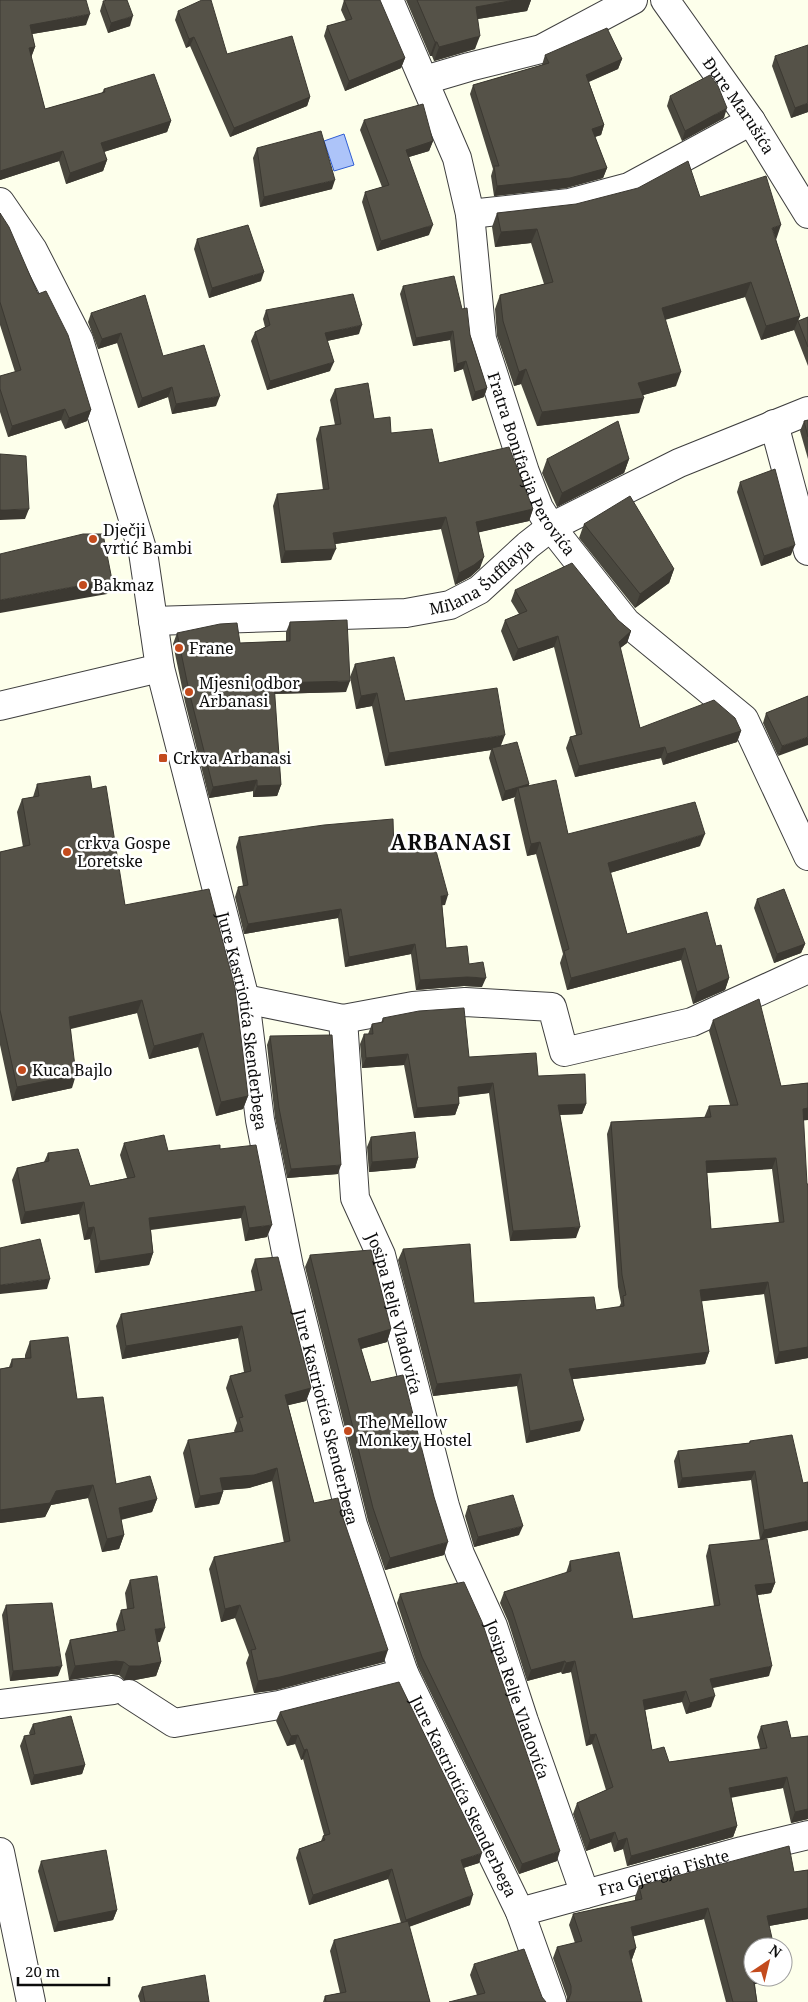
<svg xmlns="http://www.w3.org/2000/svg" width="808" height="2002" font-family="'Noto Serif',serif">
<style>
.water{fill:#adc4f9;stroke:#305ed4}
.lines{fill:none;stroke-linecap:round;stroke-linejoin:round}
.minor-casing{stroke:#3f3f3f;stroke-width:30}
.minor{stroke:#fff;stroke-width:28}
.wall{fill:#49473e;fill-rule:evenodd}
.shaded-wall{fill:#3c3932}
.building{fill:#555248;stroke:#3c3932;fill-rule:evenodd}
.poi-dot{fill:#c34b1d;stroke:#fff;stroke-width:2}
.labels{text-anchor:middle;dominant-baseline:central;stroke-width:5;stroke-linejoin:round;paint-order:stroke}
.street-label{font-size:16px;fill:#0c0c0c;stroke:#fff}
.poi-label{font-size:16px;fill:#0c0c0c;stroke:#fff;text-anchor:start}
.district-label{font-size:21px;font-weight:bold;letter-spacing:1px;fill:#0c0c0c;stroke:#fff}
</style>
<rect width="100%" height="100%" fill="#fdffeb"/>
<!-- water -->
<path class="water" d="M344,134L354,165L334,171L324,141Z"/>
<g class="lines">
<!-- minor casing -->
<g class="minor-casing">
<g id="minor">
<path id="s1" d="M389,0L457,158L470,214L482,339L525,472L539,508L551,527L626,622L744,719L808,856"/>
<path id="s2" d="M665,0L751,121L808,214"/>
<path d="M425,80L469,67L541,49L633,0"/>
<path id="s3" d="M0,202L33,250L79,340L143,552L160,668L245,999L260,1120L289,1267L353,1525L404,1673L520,1912L552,2002"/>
<path d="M470,214L569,203L629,187L751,121"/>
<path d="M774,424L808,551"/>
<path id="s4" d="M153,621L406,613L450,605L479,590L528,545L551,527L679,463L808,411"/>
<path d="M0,706L160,668"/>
<path id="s5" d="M245,999L343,1019L355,1198L381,1255L445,1506L460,1554L493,1626L524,1721L585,1894"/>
<path d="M343,1019L413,1006L465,1002L552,1007L564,1052L692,1022L808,969"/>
<path d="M129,1694L174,1723L279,1705L404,1673"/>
<path d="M0,1704L113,1690"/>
<path d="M0,1852L31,2002"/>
<path id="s6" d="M520,1912L742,1851L808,1835"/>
</g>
</g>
<!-- minor -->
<use href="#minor" class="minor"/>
</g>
<!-- wall -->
<g class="wall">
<path d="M0,0L86,25L32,34L35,47L31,57L45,109L102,93L104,89L171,121L167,132L104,152L107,160L103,171L66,184L59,161L0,180Z"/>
<path d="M344,0L405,58L401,68L345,91L324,36L327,26L346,21L341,10Z"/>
<path d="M406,0H531L527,11L478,19L475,49L434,61L432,56H430Z"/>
<path d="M103,1L130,26L108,33L100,11Z"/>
<path d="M178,11L227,54L310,97L307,106L230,137L190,46L186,48L175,20Z"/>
<path d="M545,55L622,59L618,69L589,82L604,125L601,135L595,137L607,168L603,178L566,188L494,196L491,176L493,169L470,94L473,85L542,65Z"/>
<path d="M775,56L808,112L791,118L772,66Z"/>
<path d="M670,96L724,118L682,141L667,106Z"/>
<path d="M364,120L433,141L429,151L409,157L429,235L377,251L362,202L365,192L382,187L360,130Z"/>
<path d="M257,148L332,189L260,207L253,158Z"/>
<path d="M700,197L776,240L800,316L798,321L808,317V366L794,330L761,340L745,297L665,320L676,386L643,395L639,413L537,426L521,384L514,386L497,336L495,309L500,295L544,284L531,243L495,247L492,227L497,213Z"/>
<path d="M0,213L91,410L87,421L65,429L61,420L8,437L0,412V376L15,372L0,325Z"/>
<path d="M197,239L261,281L209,298L194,249Z"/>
<path d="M403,286L462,309L487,388L484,397L472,401L463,369L454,372L450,340L413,346L400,294Z"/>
<path d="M266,310L359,334L327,341L330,371L267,390L251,341L255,332L265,327L263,319Z"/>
<path d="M91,313L163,356L216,406L172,414L168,397L138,408L117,343L98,349L88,322Z"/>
<path d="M335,389L391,433L439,463L533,509L529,521L479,532L480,568L470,577L455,585L441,529L335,544L331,560L281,563L273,506L277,494L323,490L316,439L320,427L335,425L330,400Z"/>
<path d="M808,420V459L800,431L804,421Z"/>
<path d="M547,459H629L624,473L557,507L542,473Z"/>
<path d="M740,482L791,555L761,566L737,492Z"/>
<path d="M584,524L674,569L669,583L635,608L579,538Z"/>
<path d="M515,590L618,620L631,631L627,643L620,648L640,728L741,731L737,742L663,765L661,758L575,777L566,748L570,737L576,735L554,647L513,661L501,631L505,620L519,614L511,601Z"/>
<path d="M290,622L346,692L274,694L281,785L277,796L253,797V791L209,798L185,702L173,644L177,633L240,643L286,641V632Z"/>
<path d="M355,664L405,701L501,746L529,784V786L568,834L700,846L610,873L627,934L716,946L729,978L725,990L693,1004L681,960L567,990L560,963L563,954L536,854L527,856L514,800L515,797L502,801L489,758L491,750L385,766L372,706L356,709L350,677Z"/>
<path d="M808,696L778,756L763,723L766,713Z"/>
<path d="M37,784L92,789L125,905L248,1096L243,1109L216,1116L198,1047L149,1059L137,1013L71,1029L72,1088L12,1101L0,1045V852L23,847L17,812L22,799L33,797Z"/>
<path d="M239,837L394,852L445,905H442L446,948L469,964L482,987L464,986L416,990L411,954L345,967L338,918L244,934L235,897L238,887L243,886L236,847Z"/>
<path d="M757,899L805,944L801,953L774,963L754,908Z"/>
<path d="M383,1018L469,1057L538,1076L586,1104L582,1114L560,1115L576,1238L510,1241L489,1093L459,1097V1104L455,1115L414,1118L404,1065L362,1068L360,1044L364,1034H368L372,1024L381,1023Z"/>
<path d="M713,1020L781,1086L808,1083V1120H803L808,1358L775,1364L764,1294L701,1301L709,1352L705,1364L573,1379L580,1431L526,1443L517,1386L433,1396L398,1260L403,1249L474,1303L596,1310L619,1307L621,1303L618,1287L607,1134L611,1122L704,1118L709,1106L730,1105L709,1031ZM772,1169L779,1223L711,1229L707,1173Z"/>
<path d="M270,1036L338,1174L287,1178L275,1118L267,1045Z"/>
<path d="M371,1137L418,1158L415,1168L369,1172L367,1147Z"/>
<path d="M124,1143L168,1151L220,1149L267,1237L245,1241L241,1218L151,1230L153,1253L149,1265L95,1273L90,1239L84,1240L79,1214L21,1224L12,1180L17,1168L44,1162L48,1153L90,1186L127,1178L120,1155Z"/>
<path d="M310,1255L391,1329L387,1342L361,1349L371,1382L444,1555L385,1570L368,1521L305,1267Z"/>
<path d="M255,1259L311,1388L306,1401L288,1405L314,1503L343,1518L384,1662L276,1690L254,1693L246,1663L249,1655L235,1618L221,1622L209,1569L214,1557L284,1543L272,1481L249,1488L223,1490V1492L219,1504L195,1508L183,1453L188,1440L235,1433L234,1431L237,1423L226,1388L230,1376L244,1372L238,1338L122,1359L116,1326L121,1314L255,1291L251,1271Z"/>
<path d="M30,1341L77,1399L116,1484L157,1499L152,1512L121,1520L124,1535L119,1549L102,1552L88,1498L51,1505L45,1517L0,1523V1369L9,1367L12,1359H25V1355Z"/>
<path d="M750,1441L808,1530L763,1539L775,1583L771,1593L758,1595L769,1676L713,1688L711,1707L686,1714L682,1702L645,1710L652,1750L669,1762L760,1749L757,1737L761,1726L791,1738L808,1736V1819L791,1823L783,1788L731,1797L737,1826L733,1837L627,1866L623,1849L614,1852L611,1842L586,1851L573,1814L577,1803L606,1790L592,1744L586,1746L571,1672L562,1674L561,1672L527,1681L508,1621L500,1603L504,1592L566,1573L570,1561L633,1619L714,1606L706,1556L709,1545L760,1540L751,1480L678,1488L674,1461L678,1451L749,1443Z"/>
<path d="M468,1506L519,1535L474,1547L465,1516Z"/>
<path d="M130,1580L160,1642H157L161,1662L156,1676L135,1680H124L119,1675L111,1674L69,1680L65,1654L70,1640L117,1631L116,1624L121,1610L127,1609L125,1593Z"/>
<path d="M400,1594L557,1861L519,1874L418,1667L397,1603Z"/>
<path d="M6,1605L58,1676L10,1681L2,1615Z"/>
<path d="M280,1712L479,1863L463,1868L470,1905L409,1927L430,2002H323L325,1996L340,1993L330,1951L334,1940L401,1923L388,1879L309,1905L296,1858L299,1849L321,1841L323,1836L324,1835L303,1759L301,1760L295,1744L287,1746L276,1721Z"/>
<path d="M33,1724L85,1765L82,1774L31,1785L20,1746L24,1736L30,1735L29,1733Z"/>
<path d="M41,1861L117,1910L113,1920L54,1932L38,1871Z"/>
<path d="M808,1870V1919L769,1926L753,1977H776L775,1981L755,1984L757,2002H726L704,1919L633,1936L636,1948L632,1959L567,2001V1997L553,1958L557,1947L575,1943L569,1925L573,1914L635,1901V1897L639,1886L794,1872Z"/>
<path d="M474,1964L542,1997L477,1995L470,1975Z"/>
<path d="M142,1987L209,2002H140L138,1996Z"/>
</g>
<!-- shaded-wall -->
<g class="shaded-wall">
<path d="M515,0H531L527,11L471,20L476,7Z"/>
<path d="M90,14L86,25L26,35L30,25Z"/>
<path d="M133,16L130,26L108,33L111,23Z"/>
<path d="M480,36L475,49L434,61L439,47Z"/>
<path d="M194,37L190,46L186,48L189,39Z"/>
<path d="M435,42H437L432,56H430Z"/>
<path d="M35,47L31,58L29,48Z"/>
<path d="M405,58L401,68L345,91L349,81Z"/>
<path d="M622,59L618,69L583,84L586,75Z"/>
<path d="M310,97L307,106L230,137L234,128Z"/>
<path d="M808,103V112L791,118L795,108Z"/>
<path d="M727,108L724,118L682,141L685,131Z"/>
<path d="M171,121L167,132L97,154L101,143Z"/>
<path d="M604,125L601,135L588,139L592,129Z"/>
<path d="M433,141L429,151L402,159L406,150Z"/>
<path d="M63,151L59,161L0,180V171Z"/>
<path d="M107,160L103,171L66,184L70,173Z"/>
<path d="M607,168L603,178L566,188L494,196L497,186Z"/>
<path d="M335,180L332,189L260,207L264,197Z"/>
<path d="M433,225L429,235L377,251L381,241Z"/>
<path d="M781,225L776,240L772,228Z"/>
<path d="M537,229L531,243L495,247L501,232Z"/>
<path d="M264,272L261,281L209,298L212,288Z"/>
<path d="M751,282L745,297L656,322L662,308Z"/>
<path d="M800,316L794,330L761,340L766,326Z"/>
<path d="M362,325L359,334L322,342L325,333Z"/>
<path d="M453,331L450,340L413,346L416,338Z"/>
<path d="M121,333L117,343L98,349L102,339Z"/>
<path d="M466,361L463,369L454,372L457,364Z"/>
<path d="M334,362L330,371L267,390L270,381Z"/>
<path d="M526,369L521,384L514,386L519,372Z"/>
<path d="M681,372L676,386L633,398L638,383Z"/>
<path d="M172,387L168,397L138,408L142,398Z"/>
<path d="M487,388L484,397L472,401L475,392Z"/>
<path d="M220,396L216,406L172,414L176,404Z"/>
<path d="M644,398L639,413L537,426L542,412Z"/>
<path d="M65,409L61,420L8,437L12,426Z"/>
<path d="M91,410L87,421L65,429L69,418Z"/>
<path d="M629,459L624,473L557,507L562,493Z"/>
<path d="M29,509L25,519L0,520V510Z"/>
<path d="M533,509L529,521L472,534L476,522Z"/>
<path d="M446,517L441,529L328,545L333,533Z"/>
<path d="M795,545L791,555L761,566L764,556Z"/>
<path d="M336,549L331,560L281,563L285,551Z"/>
<path d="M484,557L480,568L470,577L455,585L459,573Z"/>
<path d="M674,569L669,583L635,608L640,594Z"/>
<path d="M112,580L107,594L0,613V600Z"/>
<path d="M631,631L627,643L614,653L619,642Z"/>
<path d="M558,636L554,647L513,661L518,649Z"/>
<path d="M350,681L346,692L270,694L274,683Z"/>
<path d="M377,693L372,706L356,709L361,696Z"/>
<path d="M741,731L737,742L663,765L667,754Z"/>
<path d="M505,735L500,748H492L491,750L385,766L389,753Z"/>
<path d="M808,737V745L778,756L782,746Z"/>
<path d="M665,747L661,758L575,777L579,766Z"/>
<path d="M257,780L253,791L209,798L213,787Z"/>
<path d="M529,784L526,793L518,788L515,797L502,801L505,791Z"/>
<path d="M281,785L277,796L253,797L257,786Z"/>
<path d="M705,834L700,846L603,875L608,863Z"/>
<path d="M540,842L536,854L527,856L531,844Z"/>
<path d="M448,895L445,905L437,906L441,896Z"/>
<path d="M341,909L338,918L244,934L248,924Z"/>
<path d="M415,944L411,954L345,967L349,957Z"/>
<path d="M805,944L801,953L774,963L777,954Z"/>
<path d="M685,948L681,960L567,990L571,978Z"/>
<path d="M467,977L486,978L482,987L464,986L416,990L420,980Z"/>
<path d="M729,978L725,990L693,1004L697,992Z"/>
<path d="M142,1000L137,1013L64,1030L69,1017Z"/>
<path d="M203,1033L198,1047L149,1059L154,1046Z"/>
<path d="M408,1054L404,1065L362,1068L366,1058Z"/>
<path d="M76,1075L72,1088L12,1101L17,1087Z"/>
<path d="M493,1083L489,1093L454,1097L458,1087Z"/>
<path d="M248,1096L243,1109L216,1116L221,1102Z"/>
<path d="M459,1104L455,1115L414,1118L417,1108Z"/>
<path d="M586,1104L582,1114L554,1115L558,1105Z"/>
<path d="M808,1108V1120L799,1121L803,1109Z"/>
<path d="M418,1158L415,1168L369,1172L372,1162Z"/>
<path d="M776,1158L772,1169L702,1173L706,1161Z"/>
<path d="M341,1165L338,1174L287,1178L291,1169Z"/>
<path d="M84,1202L79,1214L21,1224L25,1212Z"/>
<path d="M245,1206L241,1218L145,1230L149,1218Z"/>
<path d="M272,1225L267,1237L245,1241L249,1228Z"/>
<path d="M94,1227L90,1239L84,1240L88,1228Z"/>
<path d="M580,1227L576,1238L510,1241L513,1231Z"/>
<path d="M153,1253L149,1265L95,1273L100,1261Z"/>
<path d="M50,1279L47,1289L0,1294V1285Z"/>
<path d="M768,1282L764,1294L696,1302L700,1290Z"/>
<path d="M242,1326L238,1338L122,1359L126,1346Z"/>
<path d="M391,1329L387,1342L353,1351L358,1339Z"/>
<path d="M808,1347V1358L775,1364L779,1352Z"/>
<path d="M709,1352L705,1364L565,1380L569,1369Z"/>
<path d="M521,1374L517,1386L433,1396L437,1384Z"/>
<path d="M311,1388L306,1401L281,1407L285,1395Z"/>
<path d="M584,1420L580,1431L526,1443L530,1431Z"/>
<path d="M277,1468L272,1481L249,1488L215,1491L220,1478Z"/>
<path d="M755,1471L751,1480L678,1488L682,1478Z"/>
<path d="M93,1485L88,1498L51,1505L45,1517L0,1523V1510L56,1491Z"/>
<path d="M223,1492L219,1504L195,1508L200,1496Z"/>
<path d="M157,1499L152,1512L114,1521L119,1508Z"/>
<path d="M808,1521V1530L760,1540L764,1530Z"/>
<path d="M523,1526L519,1535L474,1547L478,1537Z"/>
<path d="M124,1535L119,1549L102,1552L107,1539Z"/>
<path d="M448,1542L444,1555L385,1570L390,1558Z"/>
<path d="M775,1583L771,1593L752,1596L755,1585Z"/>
<path d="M240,1605L235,1618L221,1622L225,1609Z"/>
<path d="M165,1628L160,1642L150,1643L155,1629Z"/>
<path d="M388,1650L384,1662L276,1690L254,1693L258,1681Z"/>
<path d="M116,1661L124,1662L119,1675L111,1674L69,1680L75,1666Z"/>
<path d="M565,1661L561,1672L527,1681L531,1670Z"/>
<path d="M575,1661L571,1672L562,1674L566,1663Z"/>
<path d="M161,1662L156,1676L135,1680H124L129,1666Z"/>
<path d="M62,1666L58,1676L10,1681L13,1671Z"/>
<path d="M772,1666L769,1676L706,1689L710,1679Z"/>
<path d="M686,1691L682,1702L639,1711L643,1700Z"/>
<path d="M715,1696L711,1707L686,1714L690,1703Z"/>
<path d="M596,1734L592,1744L586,1746L590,1735Z"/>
<path d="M298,1735L295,1744L287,1746L291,1736Z"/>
<path d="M307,1749L303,1759L301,1760L304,1750Z"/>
<path d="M85,1765L82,1774L31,1785L34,1775Z"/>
<path d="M787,1777L783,1788L725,1799L729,1788Z"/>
<path d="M808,1809V1819L791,1823L795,1812Z"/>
<path d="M737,1826L733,1837L627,1866L631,1856Z"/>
<path d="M615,1832L611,1842L586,1851L590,1840Z"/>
<path d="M627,1838L623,1849L614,1852L618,1841Z"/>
<path d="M560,1851L557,1861L519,1874L522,1864Z"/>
<path d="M482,1853L479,1863L457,1870L461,1860Z"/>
<path d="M392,1869L388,1879L309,1905L313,1895Z"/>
<path d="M473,1895L470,1905L402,1929L406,1920Z"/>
<path d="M708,1908L704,1919L627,1938L631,1927Z"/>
<path d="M808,1908V1919L763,1927L767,1916Z"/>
<path d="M117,1910L113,1920L54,1932L58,1922Z"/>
<path d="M636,1948L632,1959L625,1962L629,1951Z"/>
<path d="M753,1977H776L775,1981L749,1985Z"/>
</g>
<!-- building -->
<g class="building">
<path d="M0,0H86L90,14L30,25L35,47L29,48L45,109L105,92L104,89L154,74L171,121L101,143L107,160L70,173L63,151L0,171Z"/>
<path d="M108,0H127L133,16L111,23L103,1Z"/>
<path d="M202,0H211L227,54L292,36L310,97L234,128L194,37L189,39L178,11Z"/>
<path d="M344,0H380L405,58L349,81L327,26L352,19Z"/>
<path d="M417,0H515L476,7L480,36L439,47L437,42H435Z"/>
<path d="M607,28L622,59L586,75L604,125L592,129L607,168L570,178L497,186L494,166H499L473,85L549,63L545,55Z"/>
<path d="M808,45V103L795,108L775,56Z"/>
<path d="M710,75L718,86L727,108L685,131L670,96Z"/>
<path d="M423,104L433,141L406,150L433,225L381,241L365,192L389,185L364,120Z"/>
<path d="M321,131L335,180L264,197L257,148Z"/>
<path d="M688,161L700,197L766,176L781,225L772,228L800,316L766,326L751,282L662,308L681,372L638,383L644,398L542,412L526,369L519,372L503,321L500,295L553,282L537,229L501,232L497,213L576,204L638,188Z"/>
<path d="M0,213L9,227L38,294L46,291L68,335L91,410L69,418L65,409L12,426L0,389V376L21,370L0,302Z"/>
<path d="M248,225L264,272L212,288L197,239Z"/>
<path d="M454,276L462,309L467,308L470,335L487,388L475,392L466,361L457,364L453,331L416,338L403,286Z"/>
<path d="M353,294L362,325L325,333L334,362L270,381L255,332L270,325L266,310Z"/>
<path d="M145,295L163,356L204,345L220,396L176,404L172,387L142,398L121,333L102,339L91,313Z"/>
<path d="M808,317V347L798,321Z"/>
<path d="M368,383L374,419L390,417L391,433L432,429L439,463L509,447L533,509L476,522L484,557L474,565L459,573L446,517L333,533L336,549L285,551L277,494L329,489L320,427L341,424L335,389Z"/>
<path d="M808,420V437L804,421Z"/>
<path d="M618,421L629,459L562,493L547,459Z"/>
<path d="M0,454L26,456L29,509L0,510Z"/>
<path d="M775,469L795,545L764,556L740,482Z"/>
<path d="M630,496L674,569L640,594L584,524Z"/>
<path d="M83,534H103L112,580L0,600V554Z"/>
<path d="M572,563L618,620L631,631L619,642L640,728L714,700L735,718L741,731L667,754L665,747L579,766L570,737L582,734L558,636L518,649L505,620L527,611L515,590Z"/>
<path d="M347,620L350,681L274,683L281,785L257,786V780L213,787L189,691L177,633L220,624L237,623L240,643L290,641V622Z"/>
<path d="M394,657L405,701L497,688L505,735L389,753L377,693L361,696L355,664Z"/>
<path d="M808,696V737L782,746L766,713Z"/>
<path d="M517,742L529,784L505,791L492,748Z"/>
<path d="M90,776L92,789L106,786L125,905L209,889L235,988L248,1096L221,1102L203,1033L154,1046L142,1000L69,1017L76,1075L17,1087L0,1010V852L30,845L22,799L39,796L37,784Z"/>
<path d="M556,780L568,834L695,802L705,834L608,863L627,934L707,912L716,946L721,945L729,978L697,992L685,948L571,978L564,951L569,949L540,842L531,844L518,788Z"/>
<path d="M393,819L394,852L435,847L448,895L441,896L446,948L467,946L469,964L483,962L486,978L467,977L420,980L415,944L349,957L341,909L248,924L238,887L248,885L239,837L324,825Z"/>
<path d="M784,889L805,944L777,954L757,899Z"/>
<path d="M759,999L781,1086L808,1083V1108L803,1109L807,1184H808V1347L779,1352L768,1282L700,1290L709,1352L569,1369L584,1420L530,1431L521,1374L437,1384L403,1249L470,1244L474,1303L594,1297L596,1310L624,1306L623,1296L626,1295L622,1275L611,1122L711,1117L709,1106L738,1105L713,1020ZM776,1158L784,1222L711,1229L706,1161Z"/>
<path d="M464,1008L469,1057L536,1053L538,1076L585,1074L586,1104L558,1105L580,1227L513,1231L493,1083L458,1087L459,1104L417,1108L408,1054L366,1058L364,1034H373L372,1024L383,1022V1018L419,1011Z"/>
<path d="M332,1035L341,1165L291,1169L279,1108L270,1036Z"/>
<path d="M415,1132L418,1158L372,1162L371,1137Z"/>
<path d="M164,1135L168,1151L220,1145V1149L256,1145L272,1225L249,1228L245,1206L149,1218L153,1253L100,1261L94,1227L88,1228L84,1202L25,1212L17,1168L49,1161L48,1153L78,1149L90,1186L135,1177L124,1143Z"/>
<path d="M40,1239L50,1279L0,1285V1248Z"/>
<path d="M371,1250L391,1329L358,1339L371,1382L403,1375L434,1497L448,1542L390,1558L373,1508L310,1255Z"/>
<path d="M278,1257L311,1388L285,1395L314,1503L338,1498L343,1518L388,1650L280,1677L258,1681L251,1650L256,1649L240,1605L225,1609L214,1557L290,1541L277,1468L254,1475L220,1478L223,1492L200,1496L188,1440L243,1431L239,1418L243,1417L230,1376L251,1371L242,1326L126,1346L121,1314L262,1290L255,1259Z"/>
<path d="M68,1337L77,1399L103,1397L116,1484L150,1476L157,1499L119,1508L124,1535L107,1539L93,1485L56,1491L50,1503L0,1510V1369L12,1367V1359L31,1358L30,1341Z"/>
<path d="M792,1435L803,1483L808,1482V1521L764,1530L755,1471L682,1478L678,1451L750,1443V1441Z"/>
<path d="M513,1495L523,1526L478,1537L468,1506Z"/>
<path d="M767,1539L775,1583L755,1585L772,1666L710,1679L715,1696L690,1703L686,1691L643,1700L652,1750L664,1747L669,1762L767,1748L761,1726L787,1721L791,1738L808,1736V1809L795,1812L787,1777L729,1788L737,1826L631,1856L627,1838L618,1841L615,1832L590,1840L577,1803L613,1787L596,1734L590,1735L575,1661L566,1663L565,1661L531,1670L512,1610L504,1592L571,1571L570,1561L619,1552L633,1619L720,1605L709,1545Z"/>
<path d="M157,1576L165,1628L155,1629L161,1662L140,1666H129L124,1662L116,1661L75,1666L70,1640L125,1630L121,1610L134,1608L130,1580Z"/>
<path d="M464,1582L482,1622L560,1851L522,1864L422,1657L400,1594Z"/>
<path d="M52,1603L62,1666L13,1671L6,1605Z"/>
<path d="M399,1682L482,1853L461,1860L473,1895L406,1920L392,1869L313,1895L299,1849L325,1840L323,1836L330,1834L307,1749L304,1750L298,1735L291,1736L280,1712Z"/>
<path d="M71,1716L85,1765L34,1775L24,1736L35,1734L33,1724Z"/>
<path d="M789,1846L794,1872L808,1870V1908L767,1916L774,1947H753V1977L757,2002H733L708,1908L631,1927L636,1948L629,1951L642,2002H566L568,2001L571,1993V1986L557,1947L582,1941L573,1914L642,1899L639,1886Z"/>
<path d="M106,1850L117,1910L58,1922L41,1861Z"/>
<path d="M408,1921L430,2002H326L325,1996L346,1992L334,1940Z"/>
<path d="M524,1949L542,1997L546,2002H449L485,1993L474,1964Z"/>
<path d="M205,1975L209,2002H145L142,1987Z"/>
</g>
<!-- markers -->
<g class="poi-dot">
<circle cx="93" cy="539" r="5"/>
<circle cx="83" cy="585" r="5"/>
<circle cx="179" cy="648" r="5"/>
<circle cx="189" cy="692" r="5"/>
<rect x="158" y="753" width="10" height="10" rx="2.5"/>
<circle cx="67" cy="852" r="5"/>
<circle cx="22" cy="1070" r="5"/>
<circle cx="348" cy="1431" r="5"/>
</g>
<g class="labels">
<!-- street labels -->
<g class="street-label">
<text stroke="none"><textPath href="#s2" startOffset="129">Đure Marušića</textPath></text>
<text stroke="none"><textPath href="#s1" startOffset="490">Fratra Bonifacija Perovića</textPath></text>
<text stroke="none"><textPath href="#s4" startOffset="339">Milana Šufflayja</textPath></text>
<text stroke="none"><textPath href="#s3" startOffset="861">Jure Kastriotića Skenderbega</textPath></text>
<text stroke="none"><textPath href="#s5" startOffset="402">Josipa Relje Vladovića</textPath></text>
<text stroke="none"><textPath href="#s3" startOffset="1266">Jure Kastriotića Skenderbega</textPath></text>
<text stroke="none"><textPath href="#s5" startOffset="808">Josipa Relje Vladovića</textPath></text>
<text stroke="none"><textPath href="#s3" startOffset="1671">Jure Kastriotića Skenderbega</textPath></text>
<text stroke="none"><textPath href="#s6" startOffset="149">Fra Gjergja Fishte</textPath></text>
</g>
<!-- poi labels -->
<g class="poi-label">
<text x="103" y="530">Dječji<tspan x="103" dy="18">vrtić Bambi</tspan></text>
<text x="93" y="585">Bakmaz</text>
<text x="189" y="648">Frane</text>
<text x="199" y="683">Mjesni odbor<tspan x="199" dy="18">Arbanasi</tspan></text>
<text x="173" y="758">Crkva Arbanasi</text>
<text x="77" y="843">crkva Gospe<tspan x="77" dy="18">Loretske</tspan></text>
<text x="32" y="1070">Kuca Bajlo</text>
<text x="358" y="1422">The Mellow<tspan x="358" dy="18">Monkey Hostel</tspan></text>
</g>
<!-- district labels -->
<g class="district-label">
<text x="451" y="842">ARBANASI</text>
</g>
</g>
<!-- north arrow -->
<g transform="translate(768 1962) rotate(35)"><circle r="24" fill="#ffffff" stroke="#9e9e9e"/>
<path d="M0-4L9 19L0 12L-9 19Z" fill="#c34b1d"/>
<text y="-8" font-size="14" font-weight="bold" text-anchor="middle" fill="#0c0c0c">N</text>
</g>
<!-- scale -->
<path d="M18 1977v8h91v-8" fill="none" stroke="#0c0c0c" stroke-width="2.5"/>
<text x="25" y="1977" font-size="15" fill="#0c0c0c" stroke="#ffffff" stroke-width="4" paint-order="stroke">20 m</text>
</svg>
